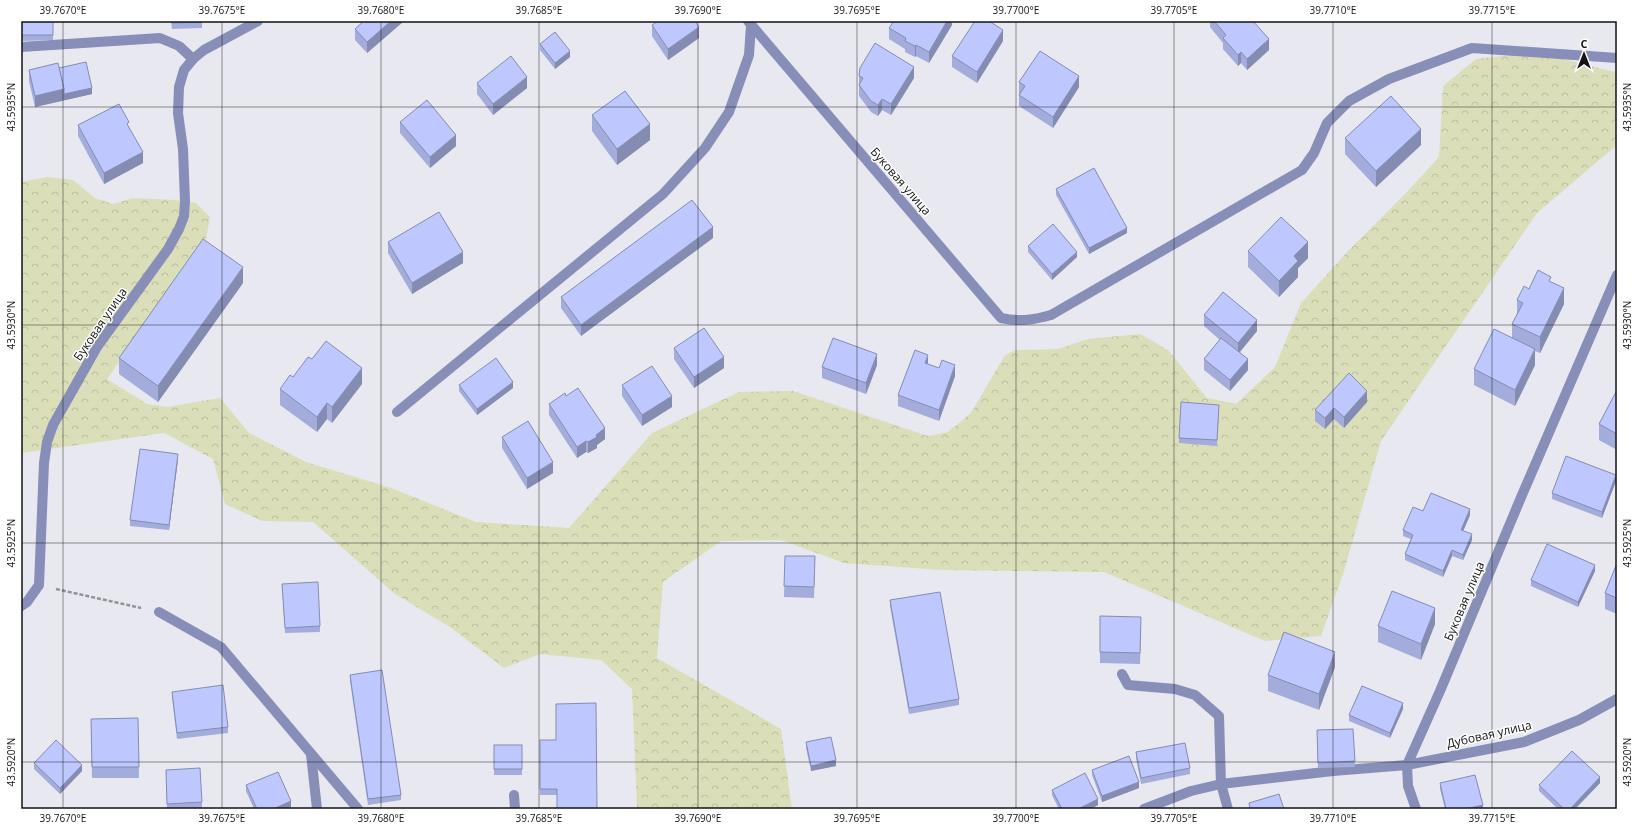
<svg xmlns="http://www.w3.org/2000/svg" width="1638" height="830" font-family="'Open Sans',sans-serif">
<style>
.forest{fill:url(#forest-crowns)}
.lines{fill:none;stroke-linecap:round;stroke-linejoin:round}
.path{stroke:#929399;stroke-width:2.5;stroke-dasharray:4 2;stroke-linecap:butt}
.service{stroke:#878eb7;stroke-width:10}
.minor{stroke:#878eb7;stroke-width:10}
.wall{fill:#a3acdb}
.shaded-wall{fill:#858cb2}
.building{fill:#bec8ff;stroke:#858cb2}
.ticks{fill:none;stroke:#121315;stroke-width:1;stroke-opacity:0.45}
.labels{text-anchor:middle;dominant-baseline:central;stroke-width:3;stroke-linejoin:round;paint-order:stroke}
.street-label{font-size:12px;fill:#121315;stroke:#fff}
.neatline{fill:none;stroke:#121315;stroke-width:1.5}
.ticks-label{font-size:10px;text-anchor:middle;fill:#121315}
</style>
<defs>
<pattern id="forest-crowns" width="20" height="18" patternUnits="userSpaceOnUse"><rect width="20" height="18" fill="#dbdfb9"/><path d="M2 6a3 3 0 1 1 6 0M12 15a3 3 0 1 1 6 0" fill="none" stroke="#bbbe9e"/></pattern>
</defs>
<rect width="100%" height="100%" fill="#e7e8f0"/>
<!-- forest -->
<path class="forest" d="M1538,52L1606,70L1617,72V145L1537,213L1381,441L1344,571L1321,636L1265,641L1104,572L942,570L844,563L781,540L721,541L663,582L657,658L781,729L792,809H637L632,689L601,660L540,654L504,668L450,627L395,594L313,522L262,521L225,504L213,459L164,433L21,453V182L48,177L73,180L95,198L113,204L133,198L175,200L196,203L210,217L206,239L107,379L147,404L167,407L220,398L249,433L306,462L391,488L476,522L569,528L652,433L739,392L793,391L928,436L948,432L971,413L1005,355L1016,350L1058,349L1088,339L1140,334L1168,350L1207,398L1236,404L1275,367L1301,303L1350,249L1406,193L1439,157L1443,86L1476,59Z"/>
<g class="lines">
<!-- path -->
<path class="path" d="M56,589L141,608"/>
<!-- service -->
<g class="service">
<path d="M1051,315L1302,170L1314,153L1327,123L1349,101L1389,79L1472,48L1617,58"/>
<path d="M397,412L663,194L705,148L729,112L749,55L751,25"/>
<path d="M159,612L221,647L358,809"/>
<path d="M1122,674L1128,685L1175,689L1195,695L1219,716L1221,784"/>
<path d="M311,754L317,809"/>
<path d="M1407,765L1408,786L1416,809"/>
<path d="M514,795L515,809"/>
</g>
<!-- minor -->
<g class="minor">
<path d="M748,21L1001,318C1019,322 1033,320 1051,315"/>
<path d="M21,47L160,38L179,46L193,59"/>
<path d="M21,606L27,602L39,585L44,463L47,442L53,425L97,347L168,249L179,229L184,216L185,201L183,149L178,113L179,87L184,70L193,59L204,50L258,21"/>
<path d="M1407,765L1440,691L1522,495L1617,275"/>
<path d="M1221,784L1228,809"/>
<path d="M1144,809L1191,791L1221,784L1333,771L1407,765L1524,742L1579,720L1617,699"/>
</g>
</g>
<!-- wall -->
<g class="wall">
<path d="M21,21H53V40L21,41Z"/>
<path d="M171,21H202V28L172,29Z"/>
<path d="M364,21H404L367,53L355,40V29Z"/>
<path d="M952,21V25L929,63L916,56L915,57L905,52V49L889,39V28Z"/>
<path d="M1210,21H1253L1269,50L1247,70L1241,63L1238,66L1223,49V43L1210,27Z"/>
<path d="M652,25L699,38L668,60L652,36Z"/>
<path d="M1003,41L977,83L952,67V56Z"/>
<path d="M540,44L570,57L555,69L540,50Z"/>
<path d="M59,68L92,94L35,107L29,81V70Z"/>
<path d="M859,76L914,78L891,115L882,110L878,116L871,112L859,96Z"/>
<path d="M1019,82L1079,87L1053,128L1019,106V95L1020,94L1019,93Z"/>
<path d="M477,83L527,88L493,115L477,94Z"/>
<path d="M592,115L650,140L617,165L592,131Z"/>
<path d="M400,122L456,146L430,168L400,133Z"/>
<path d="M78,125L129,127L143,163L104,184L78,136Z"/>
<path d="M1345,138L1421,145L1376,187L1345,154Z"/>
<path d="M1056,189L1127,233L1089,254L1056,195Z"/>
<path d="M713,238L581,336L561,308V297Z"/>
<path d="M388,242L463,263L412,294L388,253Z"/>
<path d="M1028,246L1077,257L1052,280L1028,252Z"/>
<path d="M1248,251L1308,258L1298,268V277L1279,297L1248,267Z"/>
<path d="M1551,282L1564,304L1540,353L1535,351V365L1515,406L1474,385V369L1512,338V324L1517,314V300L1529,289Z"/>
<path d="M243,283L158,402L119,374V358Z"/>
<path d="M1204,315L1257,331L1240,352L1248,370L1230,391L1204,370V359L1220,340L1204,326Z"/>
<path d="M674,348L724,368L694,388L674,359Z"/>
<path d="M312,359L362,384L332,423L327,419L317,432L280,405V389Z"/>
<path d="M928,364L939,368L955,376L939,421L898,406V395Z"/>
<path d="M877,365L866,394L822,378V367Z"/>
<path d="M459,385L513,388L477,415L459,391Z"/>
<path d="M622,385L672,407L642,426L622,396Z"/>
<path d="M1617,390V450L1599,440V424Z"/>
<path d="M566,396L605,439L597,445V448L588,453L586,452L577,458L549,415V404Z"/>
<path d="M1367,402L1344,428L1334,419L1325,429L1315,421V410Z"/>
<path d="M1219,410L1217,446L1179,443V438Z"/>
<path d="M502,437L553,473L527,489L502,448Z"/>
<path d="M178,459L169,530L130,526V520Z"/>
<path d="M1616,481L1602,518L1552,499V493Z"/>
<path d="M1423,511L1470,515L1463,531L1472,540L1463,560L1452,556L1443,577L1405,560V554L1411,539L1403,536V530Z"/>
<path d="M785,556H815L814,598L784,597Z"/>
<path d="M1617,563V614L1605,609V593Z"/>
<path d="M1595,571L1578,607L1531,586V580Z"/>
<path d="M282,584L320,626V632L285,633Z"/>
<path d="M890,600L959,699V705L909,714L890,606Z"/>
<path d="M1100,616L1141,628L1140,664L1100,663Z"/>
<path d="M1435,624L1421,660L1378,642V626Z"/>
<path d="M1335,667L1319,710L1268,691V675Z"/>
<path d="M350,675L401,795V800L368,805L350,681Z"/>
<path d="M172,692L228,727V733L177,739L172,697Z"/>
<path d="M1403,709L1390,738L1349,721V715Z"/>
<path d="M138,718L139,778H92L91,719Z"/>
<path d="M1353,729L1355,767L1318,768L1317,730Z"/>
<path d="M540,740L597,809L557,795H540Z"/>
<path d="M806,742L836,766L811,771L806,748Z"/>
<rect x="494" y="745" width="28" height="30"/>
<path d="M1136,752L1190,768V774L1141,784L1136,758Z"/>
<path d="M34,763L82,771L60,794L34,769Z"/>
<path d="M166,770L202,802V809H167Z"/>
<path d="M1092,770L1139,788L1102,802L1092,775Z"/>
<path d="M1440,783L1483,809H1445L1440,789Z"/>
<path d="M1600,783L1575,809H1558L1539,791V785Z"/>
<path d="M246,785L291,807L286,809H254L246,791Z"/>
<path d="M1052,790L1098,805L1090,809H1059L1052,795Z"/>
</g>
<!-- shaded-wall -->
<g class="shaded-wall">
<path d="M391,21H404L367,53V42Z"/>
<path d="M947,21H952V25L929,63V52Z"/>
<path d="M699,27V38L668,60V49Z"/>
<path d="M1003,30V41L977,83V72Z"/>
<path d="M1269,39V50L1247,70V59Z"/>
<path d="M916,45V56L915,57V46Z"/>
<path d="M570,51V57L555,69V63Z"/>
<path d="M1241,52V63L1238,66V55Z"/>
<path d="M914,67V78L891,115V104Z"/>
<path d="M1079,76V87L1053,128V117Z"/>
<path d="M527,77V88L493,115V104Z"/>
<path d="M92,88V94L35,107V96L64,89Z"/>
<path d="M882,99V110L878,116V105Z"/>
<path d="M650,124V140L617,165V149Z"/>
<path d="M1421,129V145L1376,187V171Z"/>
<path d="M456,135V146L430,168V157Z"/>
<path d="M143,152V163L104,184V173Z"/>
<path d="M713,227V238L581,336V325Z"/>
<path d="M1127,228V233L1089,254V248Z"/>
<path d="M1308,242V258L1298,268V277L1279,297V281L1294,256Z"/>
<path d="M463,252V263L412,294V283Z"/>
<path d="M1077,252V257L1052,280V274Z"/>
<path d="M243,267V283L158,402V386Z"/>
<path d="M1564,288V304L1540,353V337Z"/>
<path d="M1257,320V331L1238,354V343Z"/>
<path d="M1535,349V365L1515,406V390Z"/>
<path d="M877,354V365L866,394V383Z"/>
<path d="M928,355V366L925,363Z"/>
<path d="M724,357V368L694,388V377Z"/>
<path d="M1248,359V370L1230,391V380Z"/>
<path d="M955,365V376L939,421V410Z"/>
<path d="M362,368V384L332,423V407Z"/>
<path d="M513,382V388L477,415V409Z"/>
<path d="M1367,391V402L1344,428V417Z"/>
<path d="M672,396V407L642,426V415Z"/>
<path d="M327,403V419L317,432V417Z"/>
<path d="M1334,408V419L1325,429V418Z"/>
<path d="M605,428V439L597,445V448L588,453V442L596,435Z"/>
<path d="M586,441V452L577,458V447Z"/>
<path d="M178,454V459L169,530V525Z"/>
<path d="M553,462V473L527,489V478Z"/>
<path d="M1616,475V481L1602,518V512Z"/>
<path d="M1470,509V515L1461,536V530Z"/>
<path d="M1472,534V540L1463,560V555Z"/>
<path d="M1452,550V556L1443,577V571Z"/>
<path d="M1595,565V571L1578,607V602Z"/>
<path d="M1435,608V624L1421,660V644Z"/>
<path d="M1335,652V667L1319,710V694Z"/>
<path d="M1403,703V709L1390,738V733Z"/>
<path d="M836,760V766L811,771V766Z"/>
<path d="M82,765V771L60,794V788Z"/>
<path d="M1600,777V783L1575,809H1570Z"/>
<path d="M1139,782V788L1102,802V796Z"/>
<path d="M1098,799V805L1090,809H1078Z"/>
<path d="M291,801V807L286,809H273Z"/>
<path d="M1483,805V809H1465Z"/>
</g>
<!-- building -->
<g class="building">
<rect x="21" y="21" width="32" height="14"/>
<path d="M171,21H202V22L172,23Z"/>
<path d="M364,21H391L367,42L355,29Z"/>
<path d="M658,21H695L699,27L668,49L652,25Z"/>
<path d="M894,21H947L929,52L916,45L915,46L905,41L906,38L889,28Z"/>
<path d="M975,21H989L1003,30L977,72L952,56Z"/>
<path d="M1214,21H1253L1269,39L1247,59L1241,52L1238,55L1223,38L1226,35Z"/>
<path d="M555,32L570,51L555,63L540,44Z"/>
<path d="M875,43L914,67L891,104L882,99L878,105L871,101L859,85L863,78L859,76L860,68Z"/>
<path d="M1040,51L1079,76L1053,117L1019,95L1025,86L1019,82Z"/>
<path d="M511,56L527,77L493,104L477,83Z"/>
<path d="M86,62L92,88L64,94V89L59,68Z"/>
<path d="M58,63L64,89L35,96L29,70Z"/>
<path d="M625,91L650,124L617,149L592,115Z"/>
<path d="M1391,96L1421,129L1376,171L1345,138Z"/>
<path d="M427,100L456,135L430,157L400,122Z"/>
<path d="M119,104L129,122L127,124L143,152L104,173L78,125Z"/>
<path d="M1094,168L1127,228L1089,248L1056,189Z"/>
<path d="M692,200L713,227L581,325L561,297Z"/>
<path d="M439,212L463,252L412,283L388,242Z"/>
<path d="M1281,217L1308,242L1294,256L1298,261L1279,281L1248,251Z"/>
<path d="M1053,224L1077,252L1052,274L1028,246Z"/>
<path d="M203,239L243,267L158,386L119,358Z"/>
<path d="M1538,270L1551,277L1549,281L1564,288L1540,337L1512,324L1523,303L1517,300L1524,286L1529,289Z"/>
<path d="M1223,292L1257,320L1238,343L1204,315Z"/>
<path d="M704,328L724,357L694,377L674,348Z"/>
<path d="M1494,329L1535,349L1515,390L1474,369Z"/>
<path d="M833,338L877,354L866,383L822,367Z"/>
<path d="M1221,338L1248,359L1230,380L1204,359Z"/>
<path d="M326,341L362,368L332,407L327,403L317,417L280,389L290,375L293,377L308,357L312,359Z"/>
<path d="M915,350L928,355L925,363L939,368L942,360L955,365L939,410L898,395Z"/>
<path d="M496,358L513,382L477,409L459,385Z"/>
<path d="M652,366L672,396L642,415L622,385Z"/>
<path d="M1349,373L1367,391L1344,417L1334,408L1325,418L1315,410Z"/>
<path d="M578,388L605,428L596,435L597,437L588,442L586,441L577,447L549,404L565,393L566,396Z"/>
<path d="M1617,390V434L1599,424Z"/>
<path d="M1181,402L1219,405L1217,440L1179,438Z"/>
<path d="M528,421L553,462L527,478L502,437Z"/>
<path d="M140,449L178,454L169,525L130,520Z"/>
<path d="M1566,456L1616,475L1602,512L1552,493Z"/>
<path d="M1431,493L1470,509L1461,530L1472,534L1463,555L1452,550L1443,571L1405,554L1413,535L1403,530L1413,507L1423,511Z"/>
<path d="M1547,544L1595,565L1578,602L1531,580Z"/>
<path d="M785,556H815L814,587L784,586Z"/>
<path d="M1617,563V598L1605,593Z"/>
<path d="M318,582L320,626L285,628L282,584Z"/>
<path d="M1392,591L1435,608L1421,644L1378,626Z"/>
<path d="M940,592L959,699L909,708L890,600Z"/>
<path d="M1100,616L1141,617L1140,653L1100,652Z"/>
<path d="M1284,632L1335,652L1319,694L1268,675Z"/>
<path d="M382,670L401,795L368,799L350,675Z"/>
<path d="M223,685L228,727L177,733L172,692Z"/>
<path d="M1362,686L1403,703L1390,733L1349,715Z"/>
<path d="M596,703L597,809H557V789H540V740H556V704Z"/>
<path d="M138,718L139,767H92L91,719Z"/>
<path d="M1353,729L1355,761L1318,763L1317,730Z"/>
<path d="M831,737L836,760L811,766L806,742Z"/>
<path d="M56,740L82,765L60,788L34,763Z"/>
<path d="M1185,743L1190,768L1141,778L1136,752Z"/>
<rect x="494" y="745" width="28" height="24"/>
<path d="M1572,751L1600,777L1570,809H1564L1539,785Z"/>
<path d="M1129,756L1139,782L1102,796L1092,770Z"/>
<path d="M200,768L202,802L167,804L166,770Z"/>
<path d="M278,772L291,801L273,809H257L246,785Z"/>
<path d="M1085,773L1098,799L1078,809H1062L1052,790Z"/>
<path d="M1475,775L1483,805L1465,809H1446L1440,783Z"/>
<path d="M1279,794L1284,809H1250L1249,803Z"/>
</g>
<!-- ticks -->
<path class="ticks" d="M63,21V809M222,21V809M381,21V809M539,21V809M698,21V809M857,21V809M1016,21V809M1174,21V809M1333,21V809M1492,21V809M21,107H1617M21,325H1617M21,543H1617M21,762H1617"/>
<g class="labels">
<!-- street labels -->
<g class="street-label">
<text transform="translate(901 181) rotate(49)">Буковая улица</text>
<text transform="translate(100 324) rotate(-56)">Буковая улица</text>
<text transform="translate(1464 601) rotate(-67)">Буковая улица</text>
<text transform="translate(1489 734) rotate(-13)">Дубовая улица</text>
</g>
</g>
<!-- border -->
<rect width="1638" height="830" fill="none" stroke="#ffffff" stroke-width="44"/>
<!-- north arrow -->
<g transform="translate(1584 54)" stroke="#ffffff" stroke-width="3" paint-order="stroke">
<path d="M0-3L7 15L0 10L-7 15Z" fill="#121315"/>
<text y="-6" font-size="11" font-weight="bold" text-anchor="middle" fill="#121315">С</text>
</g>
<rect x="22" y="22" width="1594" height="786" class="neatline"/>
<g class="ticks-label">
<text x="63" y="14">39.7670°E</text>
<text x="222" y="14">39.7675°E</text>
<text x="381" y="14">39.7680°E</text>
<text x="539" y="14">39.7685°E</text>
<text x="698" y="14">39.7690°E</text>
<text x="857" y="14">39.7695°E</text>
<text x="1016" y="14">39.7700°E</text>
<text x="1174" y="14">39.7705°E</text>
<text x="1333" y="14">39.7710°E</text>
<text x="1492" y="14">39.7715°E</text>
<text transform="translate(11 107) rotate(-90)" y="4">43.5935°N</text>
<text transform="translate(1627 107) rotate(-90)" y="4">43.5935°N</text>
<text transform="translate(11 325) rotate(-90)" y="4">43.5930°N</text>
<text transform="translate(1627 325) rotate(-90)" y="4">43.5930°N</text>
<text transform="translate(11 543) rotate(-90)" y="4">43.5925°N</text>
<text transform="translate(1627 543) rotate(-90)" y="4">43.5925°N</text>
<text transform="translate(11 762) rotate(-90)" y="4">43.5920°N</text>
<text transform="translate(1627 762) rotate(-90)" y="4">43.5920°N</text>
<text x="63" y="822">39.7670°E</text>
<text x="222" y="822">39.7675°E</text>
<text x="381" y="822">39.7680°E</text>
<text x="539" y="822">39.7685°E</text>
<text x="698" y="822">39.7690°E</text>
<text x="857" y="822">39.7695°E</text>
<text x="1016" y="822">39.7700°E</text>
<text x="1174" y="822">39.7705°E</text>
<text x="1333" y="822">39.7710°E</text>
<text x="1492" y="822">39.7715°E</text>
</g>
</svg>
